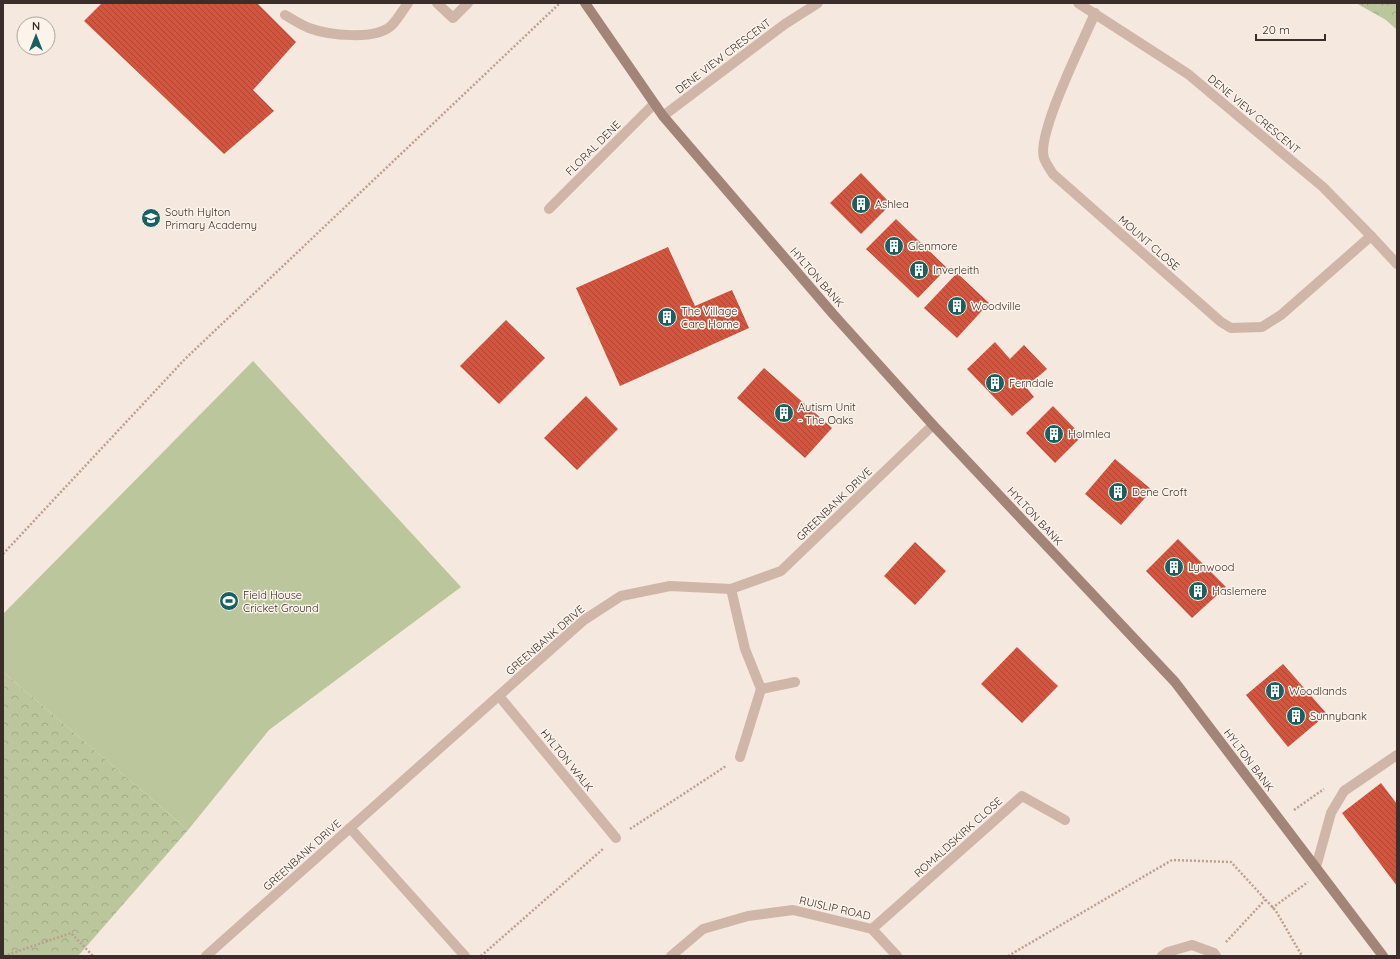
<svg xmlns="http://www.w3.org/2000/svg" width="1400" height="959" font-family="Quicksand,sans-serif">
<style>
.grass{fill:#bbc69c}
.forest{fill:url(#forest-crowns)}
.building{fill:url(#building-back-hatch)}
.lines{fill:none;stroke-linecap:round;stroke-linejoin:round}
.path{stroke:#bba092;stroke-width:2.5;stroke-dasharray:2 2;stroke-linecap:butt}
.lane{stroke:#cfb6a8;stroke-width:10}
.street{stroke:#cfb6a8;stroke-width:10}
.secondary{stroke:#a38479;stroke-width:10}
.labels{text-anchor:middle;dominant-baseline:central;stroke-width:3;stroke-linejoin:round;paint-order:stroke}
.street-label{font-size:11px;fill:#3b2d29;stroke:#fcf3eb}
.poi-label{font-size:11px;fill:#3b2d29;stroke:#fcf3eb;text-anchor:start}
</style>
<defs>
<pattern id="forest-crowns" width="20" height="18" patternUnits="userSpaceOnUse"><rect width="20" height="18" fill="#bbc69c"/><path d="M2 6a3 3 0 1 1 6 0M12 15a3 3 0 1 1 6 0" fill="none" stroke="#a2aa86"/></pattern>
<pattern id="building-back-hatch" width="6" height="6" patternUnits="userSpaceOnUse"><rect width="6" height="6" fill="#d2563f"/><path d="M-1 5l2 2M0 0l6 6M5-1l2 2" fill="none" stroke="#ac4835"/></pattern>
</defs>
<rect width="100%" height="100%" fill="#f5e8de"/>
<!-- grass -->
<path class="grass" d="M253,361L461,587L269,730L188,830L3,672V614Z"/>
<!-- forest -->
<g class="forest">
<path d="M1356,3H1397V30L1386,20Z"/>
<path d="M3,672L188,830L78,956H3Z"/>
</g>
<!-- building -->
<g class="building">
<path d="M102,3H257L296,42L253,90L274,111L224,154L84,21Z"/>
<path d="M861,173L891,204L861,234L830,203Z"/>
<path d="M896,219L947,268L918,298L866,249Z"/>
<path d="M668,247L695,306L732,290L749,328L620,386L576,288Z"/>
<path d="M957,273L989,303L957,338L924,308Z"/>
<path d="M506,320L545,358L499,404L460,366Z"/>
<path d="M995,342L1010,359L1024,345L1047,369L1026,387L1034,397L1012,416L967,369Z"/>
<path d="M764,368L832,428L805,458L737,398Z"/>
<path d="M586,396L618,429L577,470L544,438Z"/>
<path d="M1053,406L1082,436L1055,463L1026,433Z"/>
<path d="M1115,459L1152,490L1121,525L1085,494Z"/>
<path d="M1178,539L1226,587L1192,618L1146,571Z"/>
<path d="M915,542L946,571L915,605L884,576Z"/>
<path d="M1017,647L1058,686L1022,723L981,684Z"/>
<path d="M1283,664L1327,714L1288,747L1246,695Z"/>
<path d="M1381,783L1397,804V886L1342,813Z"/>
</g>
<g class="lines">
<!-- path -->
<g class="path">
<path d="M3,554L185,359L560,3"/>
<path d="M1294,810L1324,789"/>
<path d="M630,829L726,766"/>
<path d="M1272,908L1308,882"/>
<path d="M1226,942L1265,900"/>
<path d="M4,956L71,933L93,956"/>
<path d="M481,956L603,849"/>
<path d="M1008,956L1172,860L1231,862L1276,911L1302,956"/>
</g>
<!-- lane -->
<g class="lane">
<path d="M437,3L453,18L468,3"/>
<path d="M285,15C292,19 301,25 309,28C328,35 376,41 392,25C398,19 403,10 408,3"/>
<path d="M1316,867L1331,813L1344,791L1397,755"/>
</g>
<!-- street -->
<g class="street">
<path d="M1078,3L1188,74L1323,187L1371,236L1397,264"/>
<path d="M1095,13C1084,40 1036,134 1044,158C1046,164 1050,169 1053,174L1221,322L1231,328L1262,327L1281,315L1371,236"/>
<path d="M663,116L785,24L818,3"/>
<path d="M549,209L654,104"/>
<path d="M731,589L745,649L761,689L740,757"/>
<path d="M761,689L795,682"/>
<path d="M499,696L616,838"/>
<path d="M350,828L465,956"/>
<path d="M872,929L1022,796L1065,820"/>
<path d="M206,956L584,620L621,596L670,586L731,589L781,571L933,425"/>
<path d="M671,956L703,929L748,916L793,910L872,929L897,956"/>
<path d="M1162,956L1168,952L1192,945L1214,953L1216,956"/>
</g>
<!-- secondary -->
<path class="secondary" d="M585,3L663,116L833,314L933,425L1175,682L1383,956"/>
</g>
<!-- icons -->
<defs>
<g id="building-disc" transform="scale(1)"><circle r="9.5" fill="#196160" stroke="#fcf3eb"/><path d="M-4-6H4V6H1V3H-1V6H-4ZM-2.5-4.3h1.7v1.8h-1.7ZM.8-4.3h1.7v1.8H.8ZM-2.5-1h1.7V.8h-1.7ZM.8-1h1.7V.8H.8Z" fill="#fff"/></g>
<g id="school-disc" transform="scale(1)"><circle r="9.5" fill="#196160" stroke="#fcf3eb"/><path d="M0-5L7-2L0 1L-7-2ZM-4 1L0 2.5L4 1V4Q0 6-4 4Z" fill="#fff"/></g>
<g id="stadium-disc" transform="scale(1)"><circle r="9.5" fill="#196160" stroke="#fcf3eb"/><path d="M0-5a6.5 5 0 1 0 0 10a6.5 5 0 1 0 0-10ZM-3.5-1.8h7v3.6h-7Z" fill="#fff"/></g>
</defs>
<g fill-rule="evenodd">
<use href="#building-disc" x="861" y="204"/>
<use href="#school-disc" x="151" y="218"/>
<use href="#building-disc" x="894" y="246"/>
<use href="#building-disc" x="919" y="270"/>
<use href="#building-disc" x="957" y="306"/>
<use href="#building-disc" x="667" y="317"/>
<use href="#building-disc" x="995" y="383"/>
<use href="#building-disc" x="784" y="413"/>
<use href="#building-disc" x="1054" y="434"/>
<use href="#building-disc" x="1118" y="492"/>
<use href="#building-disc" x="1174" y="567"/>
<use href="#building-disc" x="1198" y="591"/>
<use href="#stadium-disc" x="229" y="601"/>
<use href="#building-disc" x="1275" y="691"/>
<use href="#building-disc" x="1296" y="716"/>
</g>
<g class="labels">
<!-- street labels -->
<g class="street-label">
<text transform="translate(723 56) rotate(-37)">DENE VIEW CRESCENT</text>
<text transform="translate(1254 114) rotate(40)">DENE VIEW CRESCENT</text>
<text transform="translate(593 148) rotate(-45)">FLORAL DENE</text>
<text transform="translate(1149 243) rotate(41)">MOUNT CLOSE</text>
<text transform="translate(817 277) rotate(49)">HYLTON BANK</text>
<text transform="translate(834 504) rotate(-44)">GREENBANK DRIVE</text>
<text transform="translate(1035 516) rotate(47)">HYLTON BANK</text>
<text transform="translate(545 640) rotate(-41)">GREENBANK DRIVE</text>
<text transform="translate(567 760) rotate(51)">HYLTON WALK</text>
<text transform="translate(1249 760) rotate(53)">HYLTON BANK</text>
<text transform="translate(958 837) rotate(-42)">ROMALDSKIRK CLOSE</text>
<text transform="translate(302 855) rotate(-42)">GREENBANK DRIVE</text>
<text transform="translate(835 908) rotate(13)">RUISLIP ROAD</text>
</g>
<!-- poi labels -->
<g class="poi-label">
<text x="875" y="204">Ashlea</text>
<text x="165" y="212">South Hylton<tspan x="165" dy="13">Primary Academy</tspan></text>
<text x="908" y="246">Glenmore</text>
<text x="933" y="270">Inverleith</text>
<text x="971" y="306">Woodville</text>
<text x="681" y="311">The Village<tspan x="681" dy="13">Care Home</tspan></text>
<text x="1009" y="383">Ferndale</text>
<text x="798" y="407">Autism Unit<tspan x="798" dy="13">- The Oaks</tspan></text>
<text x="1068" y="434">Holmlea</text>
<text x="1132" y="492">Dene Croft</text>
<text x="1188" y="567">Lynwood</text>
<text x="1212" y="591">Haslemere</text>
<text x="243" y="595">Field House<tspan x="243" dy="13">Cricket Ground</tspan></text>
<text x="1289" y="691">Woodlands</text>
<text x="1310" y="716">Sunnybank</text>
</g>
</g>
<!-- border -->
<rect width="1400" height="959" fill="none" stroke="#3b2d29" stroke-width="8"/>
<!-- north arrow -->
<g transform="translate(36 36)"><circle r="19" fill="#fcf3eb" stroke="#afa49d"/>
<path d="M0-3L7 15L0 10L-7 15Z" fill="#196160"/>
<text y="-6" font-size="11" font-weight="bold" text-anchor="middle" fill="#3b2d29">N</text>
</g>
<!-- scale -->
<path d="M1256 34v6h69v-6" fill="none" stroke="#3b2d29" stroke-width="2"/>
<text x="1262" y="34" font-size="12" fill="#3b2d29" stroke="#fcf3eb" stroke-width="3" paint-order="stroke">20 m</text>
</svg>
